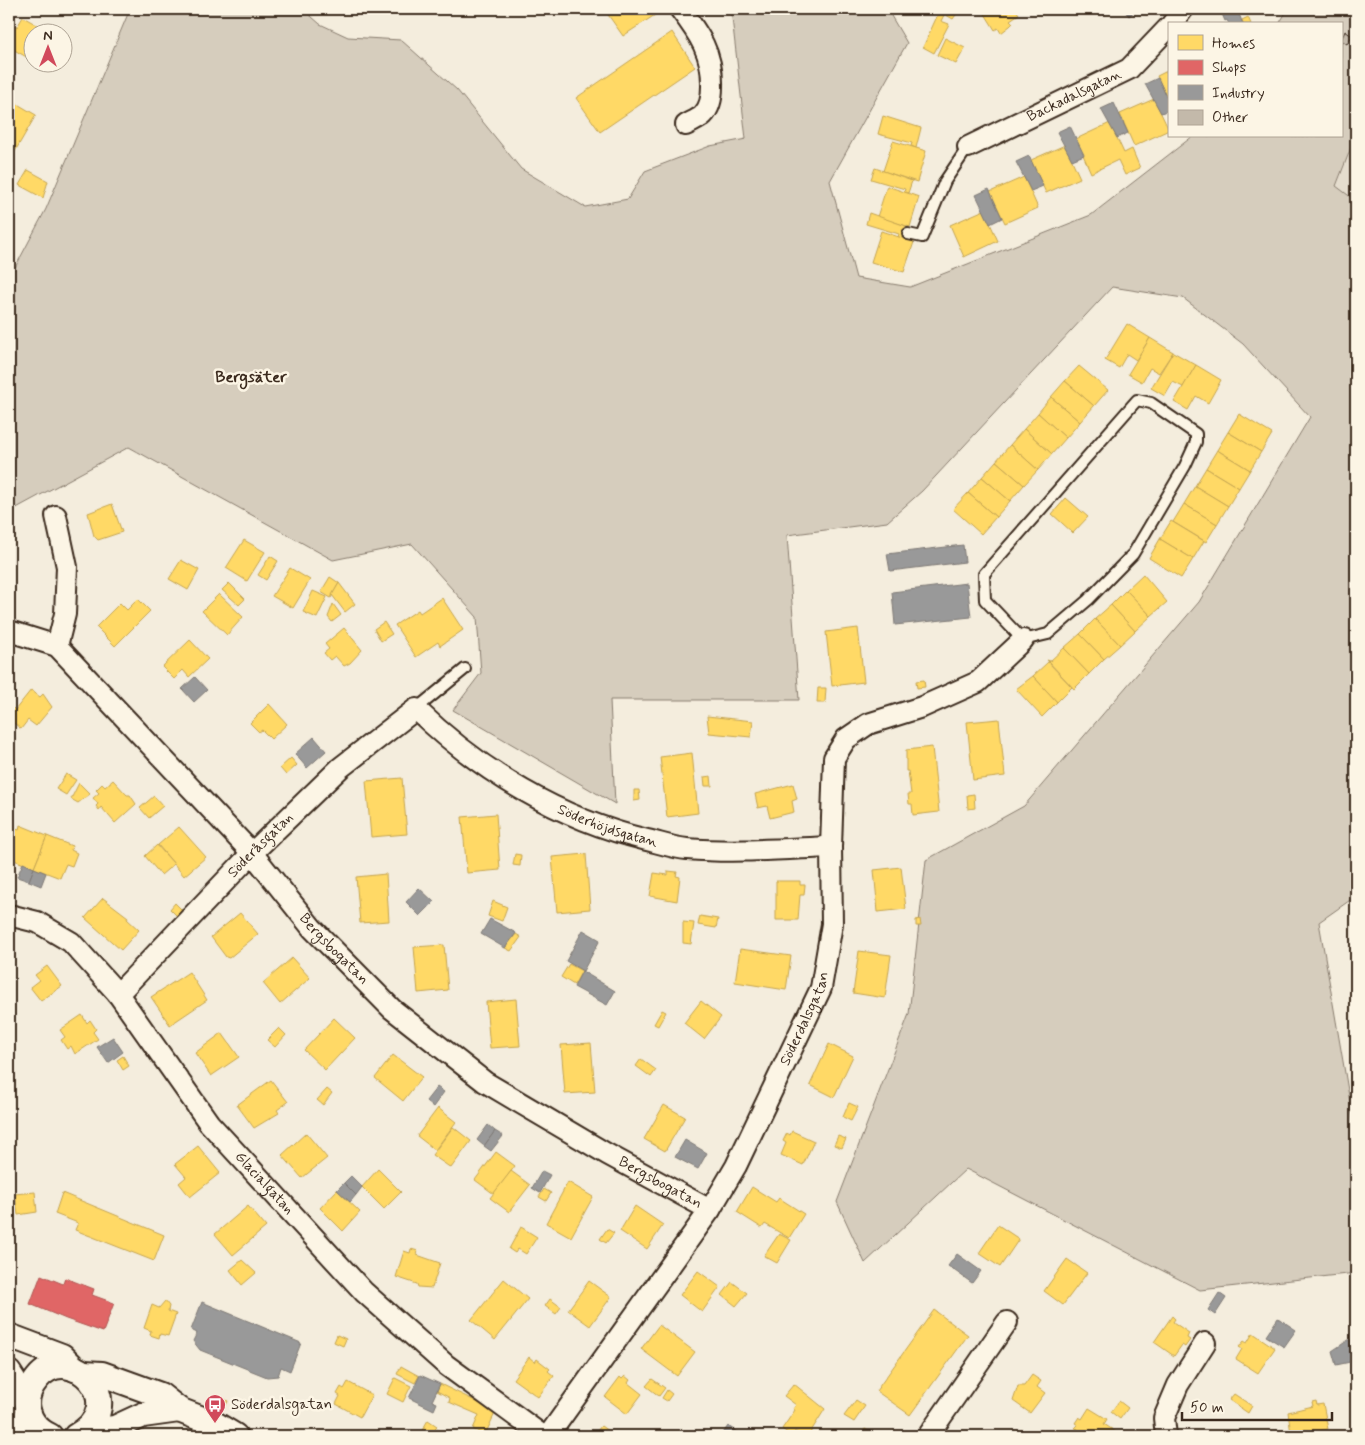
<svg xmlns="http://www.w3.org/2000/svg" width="1365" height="1445" font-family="Mynerve,sans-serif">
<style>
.built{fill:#e5ddce}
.green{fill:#d6cdbd;stroke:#887c6e}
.homes{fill:#ffd966;stroke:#c4a450}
.shops{fill:#e06666;stroke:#ae5450}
.industry{fill:#999;stroke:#7d7874}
.building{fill:#c3b9aa;stroke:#3b2a1e}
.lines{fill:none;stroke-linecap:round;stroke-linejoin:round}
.service-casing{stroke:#3b2a1e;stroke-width:14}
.minor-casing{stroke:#3b2a1e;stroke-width:24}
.tertiary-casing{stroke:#3b2a1e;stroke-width:28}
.service{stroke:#fcf5e5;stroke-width:10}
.minor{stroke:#fcf5e5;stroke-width:20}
.tertiary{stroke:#fcf5e5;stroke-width:24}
.labels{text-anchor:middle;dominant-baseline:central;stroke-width:5;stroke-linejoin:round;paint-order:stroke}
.street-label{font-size:15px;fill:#3b2a1e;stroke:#fcf5e5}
.poi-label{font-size:15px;fill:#3b2a1e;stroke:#fcf5e5;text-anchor:start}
.neighbourhood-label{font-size:16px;font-weight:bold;fill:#3b2a1e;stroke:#fcf5e5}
</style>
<rect width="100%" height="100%" fill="#f4eddd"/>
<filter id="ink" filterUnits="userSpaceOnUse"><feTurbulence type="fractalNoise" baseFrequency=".02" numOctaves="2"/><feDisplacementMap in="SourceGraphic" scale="10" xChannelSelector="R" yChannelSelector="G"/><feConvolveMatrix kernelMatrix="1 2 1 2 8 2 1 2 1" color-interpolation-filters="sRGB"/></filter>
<g filter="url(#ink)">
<!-- built -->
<path class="built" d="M1356,135V201L1336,187Z"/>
<!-- green -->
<path class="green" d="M130,9H303L320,24L348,37L401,40L457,90L521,169L585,207L628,199L645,171L710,146L746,139L731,9H887L907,43L830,181L856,278L910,287L1091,215L1193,136H1341V24H1279L1288,9L1356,10V135L1336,186L1356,201V896L1319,922L1356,1137V1273L1200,1290L966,1169L865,1263L837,1202L909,1014L926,860L1024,806L1199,602L1310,417L1243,344L1183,298L1112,287L922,491L887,522L787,535L799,700H610L615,804L453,710L481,673L477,617L412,544L333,560L129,447L9,512V279L46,209Z"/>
<!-- homes -->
<g class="homes">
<path d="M604,9H655L658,13L623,36Z"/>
<path d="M943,9H960L953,19L941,12Z"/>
<path d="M982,9H1015L1019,14L1010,20L1013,23L1010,26L1001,33L998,28L995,30Z"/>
<path d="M939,12L944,15L941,21L949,24L934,53L923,47Z"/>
<path d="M23,17L46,30L45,32H32V54L30,59L9,47V23L17,27Z"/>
<path d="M1248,17L1251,24H1243L1242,20Z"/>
<path d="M672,32L695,67L600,132L576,98Z"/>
<path d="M945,38L965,48L956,64L937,55Z"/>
<path d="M1169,70V102L1157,76Z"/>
<path d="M9,99L36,115L10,160H9Z"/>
<path d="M1154,99L1169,130L1134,146L1120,114Z"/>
<path d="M883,116L921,128L916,148L911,146L912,143L878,134Z"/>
<path d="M1110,123L1124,153L1132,149L1140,168L1125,175L1118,160L1091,173L1076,139Z"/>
<path d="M893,141L926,151L917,182L883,171Z"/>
<path d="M1065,145L1080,178L1046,193L1031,160Z"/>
<path d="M875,168L912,181L908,193L904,192L905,189L871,179Z"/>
<path d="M28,170L48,181L43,198L19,185Z"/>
<path d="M1024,177L1038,208L1005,223L990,192Z"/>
<path d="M887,186L919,197L910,227L877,217Z"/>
<path d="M984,210L998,241L964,257L950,225Z"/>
<path d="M869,213L906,226L902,238L898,237L899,234L866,224Z"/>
<path d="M881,231L914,242L904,272L871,262Z"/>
<path d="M1127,324L1150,338L1136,360L1127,354L1119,368L1105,360Z"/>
<path d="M1150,338L1173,352L1159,373L1150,368L1142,382L1128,374Z"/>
<path d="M1173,352L1196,365L1183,387L1173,382L1165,396L1151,388Z"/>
<path d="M1196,365L1221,380L1208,403L1196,396L1188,410L1174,402Z"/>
<path d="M1079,366L1108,390L1094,406L1065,381Z"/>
<path d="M1065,381L1094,406L1080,422L1051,397Z"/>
<path d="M1051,397L1080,422L1066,438L1038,413Z"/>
<path d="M1038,413L1066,438L1052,454L1024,429Z"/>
<path d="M1239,414L1272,434L1261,452L1228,432Z"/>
<path d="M1024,429L1052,454L1038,470L1010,445Z"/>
<path d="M1228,432L1261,452L1250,470L1217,450Z"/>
<path d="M1010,445L1038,470L1024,485L996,461Z"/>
<path d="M1217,450L1250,470L1239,488L1206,468Z"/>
<path d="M996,461L1024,485L1010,501L982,477Z"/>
<path d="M1206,468L1239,488L1228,506L1195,486Z"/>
<path d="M982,477L1010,501L996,517L968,493Z"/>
<path d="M1195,486L1228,506L1217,524L1184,504Z"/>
<path d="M968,493L996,517L981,534L953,509Z"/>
<path d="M1066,498L1088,517L1073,533L1052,514Z"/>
<path d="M112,504L122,532L98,540L94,536L88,513Z"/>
<path d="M1184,504L1217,524L1206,542L1173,522Z"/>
<path d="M1171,521L1204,541L1193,559L1160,539Z"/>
<path d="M1160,539L1193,559L1181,578L1149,558Z"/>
<path d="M244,540L265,552L247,581L226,568Z"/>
<path d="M270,556L278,561L266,580L258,575Z"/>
<path d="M181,560L199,570L188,590L169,579Z"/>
<path d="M290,568L310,580L293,608L272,596Z"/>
<path d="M1143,574L1167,602L1151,616L1126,590Z"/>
<path d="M330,577L339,583L331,598L321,592Z"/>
<path d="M229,583L245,599L239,605L222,590Z"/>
<path d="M339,583L355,604L345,612L332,595Z"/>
<path d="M1126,590L1151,616L1135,631L1111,605Z"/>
<path d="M313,591L327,597L317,618L303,612Z"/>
<path d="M219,594L243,617L227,635L202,611Z"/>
<path d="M442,598L463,630L440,646L438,642L416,657L395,625L418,610L420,613Z"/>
<path d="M138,599L150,611L115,646L96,627L120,603L127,610Z"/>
<path d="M333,604L341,615L332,622L328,617Z"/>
<path d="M1111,605L1135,631L1120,645L1095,619Z"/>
<path d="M1095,619L1120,645L1104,659L1080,634Z"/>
<path d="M384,622L392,634L381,641L374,629Z"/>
<path d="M344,628L362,650L350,663L344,666L335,656L330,660L324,653L329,649L325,644Z"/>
<path d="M858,628L864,682L832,686L826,632Z"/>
<path d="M1080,634L1104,659L1089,674L1064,648Z"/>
<path d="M190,640L208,659L189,677L183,670L174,679L162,667Z"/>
<path d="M1064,648L1089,674L1074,689L1047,660L1050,661Z"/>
<path d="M1048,662L1072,687L1057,702L1033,676Z"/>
<path d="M1033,676L1057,702L1042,717L1016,689Z"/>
<path d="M924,680L925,687L917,688L916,681Z"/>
<path d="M818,688H826L825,703H817Z"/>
<path d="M31,690L40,697L43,694L52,707L36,726L28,720L21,729L9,719V714L13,708L15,710Z"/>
<path d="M269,704L287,724L271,739L262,730L259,732L250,723Z"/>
<path d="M707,716L753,721L751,737L709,733Z"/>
<path d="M999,719L1005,776L973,780L967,722Z"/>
<path d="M932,747L939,812L913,815L912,804H909L908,794H911L908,771H906V750Z"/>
<path d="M692,753L698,813L667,817L660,757Z"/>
<path d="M291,758L297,765L286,775L280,768Z"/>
<path d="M66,774L76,780L66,795L56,789Z"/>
<path d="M711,776L712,786H705L704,777Z"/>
<path d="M402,778L407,834L371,837L366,781Z"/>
<path d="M113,780L127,795H130L136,804L115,823L101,807L99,810L96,806L98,804L93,798L99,793L96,790L102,784L105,787Z"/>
<path d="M79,783L90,794L78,803L71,799Z"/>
<path d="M793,784L797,799L792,801L794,812L770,818L767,806L758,808L755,794Z"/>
<path d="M634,790H639L640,800L634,801Z"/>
<path d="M974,794L975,808L968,809L967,795Z"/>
<path d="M154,796L163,806L149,818L140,808Z"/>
<path d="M496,814L500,870L467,873L462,817Z"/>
<path d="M20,825L47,836L34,868L9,858L13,843L9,841V835L12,827L19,830Z"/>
<path d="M179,827L206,857L184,876L158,845Z"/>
<path d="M47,836L72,846L71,850L77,853L72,866L66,864L60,878L34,868Z"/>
<path d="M157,845L174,864L161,875L145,856Z"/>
<path d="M515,854L521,855L520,866L513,865Z"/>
<path d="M586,854L590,909L557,912L552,857Z"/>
<path d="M901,867L906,909L878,912L874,870Z"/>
<path d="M668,871L677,872L676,876L680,877L677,901L650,896L654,873L668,875Z"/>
<path d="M386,874L389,921L360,923L356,877Z"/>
<path d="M776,881H800V885H805L804,895H800L798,920H776Z"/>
<path d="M103,898L128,917L127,919L139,930L121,950L85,918Z"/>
<path d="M493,901L507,907L502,921L488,916Z"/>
<path d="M175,903L183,911L177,916L170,909Z"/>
<path d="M240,913L258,934L229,958L226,957L211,937Z"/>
<path d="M700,916L718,919L716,928L698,925Z"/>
<path d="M920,919L921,926H916V920Z"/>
<path d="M683,922L694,923L691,944L683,943Z"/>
<path d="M516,934L521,937L511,951L505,948Z"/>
<path d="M444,945L448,990L418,993L414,947Z"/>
<path d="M740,949L791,956L786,990L735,982Z"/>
<path d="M859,951L891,955L885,998L853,993Z"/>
<path d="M292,958L310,978L280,1004L263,983Z"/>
<path d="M569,964L582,971L574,985L561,977Z"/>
<path d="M47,966L62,986L41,1001L30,987L39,980L35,975Z"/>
<path d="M189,972L207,1000L170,1025L151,997Z"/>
<path d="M516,999L520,1046L490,1048L486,1002Z"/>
<path d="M701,1001L721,1017L704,1039L684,1023Z"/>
<path d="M662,1010L666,1012L658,1026L654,1024Z"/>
<path d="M82,1015L87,1023L90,1020L96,1029L93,1032L98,1039L75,1054L71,1046L67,1049L61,1040L65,1037L60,1030Z"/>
<path d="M334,1018L355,1038L325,1070L304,1050Z"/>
<path d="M279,1028L286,1035L275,1047L267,1040Z"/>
<path d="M222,1033L239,1057L211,1076L195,1053Z"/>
<path d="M591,1043L595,1092L565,1094L561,1045Z"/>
<path d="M829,1044L853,1056L834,1097L810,1085Z"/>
<path d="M393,1055L422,1077L403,1101L375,1078Z"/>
<path d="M123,1056L129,1066L123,1070L117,1060Z"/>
<path d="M641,1059L656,1070L651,1077L636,1066Z"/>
<path d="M271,1080L288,1102L277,1110L279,1113L254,1128L237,1105Z"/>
<path d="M327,1089L332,1093L323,1105L317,1100Z"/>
<path d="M849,1103L858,1107L851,1121L843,1117Z"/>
<path d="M664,1105L685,1117L665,1151L644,1139Z"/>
<path d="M438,1108L456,1122L435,1150L417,1136Z"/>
<path d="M453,1127L471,1141L451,1168L432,1155Z"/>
<path d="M792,1131L814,1141L803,1165L781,1155L786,1143L783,1141L787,1133L790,1135Z"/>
<path d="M306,1133L327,1158L302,1178L282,1155Z"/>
<path d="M838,1136L846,1139L842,1148L834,1145Z"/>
<path d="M198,1146L220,1173L190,1197L179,1183L186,1177L175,1164Z"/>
<path d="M496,1152L515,1166L494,1194L475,1180Z"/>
<path d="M378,1169L401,1192L384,1209L362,1187Z"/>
<path d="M511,1171L530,1185L509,1212L490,1198Z"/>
<path d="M9,1182H11L15,1215L9,1216Z"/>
<path d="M568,1182L593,1197L571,1237L546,1223Z"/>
<path d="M752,1187L776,1202L779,1198L804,1214L789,1238L765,1224L762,1228L737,1212Z"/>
<path d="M544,1189L551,1193L546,1201L539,1197Z"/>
<path d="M337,1190L360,1212L343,1231L320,1208Z"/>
<path d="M35,1192L37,1212L18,1215L15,1194Z"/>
<path d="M62,1193L164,1235L154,1261L75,1230L78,1223L55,1214Z"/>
<path d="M248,1206L266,1227L233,1255L215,1234Z"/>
<path d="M635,1206L663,1225L647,1249L620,1231Z"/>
<path d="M998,1225L1019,1239L1000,1267L979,1253Z"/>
<path d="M521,1227L537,1237L526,1254L518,1249L515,1253L509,1249Z"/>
<path d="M607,1229L614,1233L606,1243L600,1239Z"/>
<path d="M779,1234L791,1240L777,1263L764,1256Z"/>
<path d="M411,1249L418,1251L417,1255L440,1263L432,1288L418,1287L417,1284L396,1277L404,1251L410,1253Z"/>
<path d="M1067,1259L1087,1273L1063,1305L1044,1291Z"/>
<path d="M242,1260L256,1273L242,1285L230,1270Z"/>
<path d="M698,1271L720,1287L702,1312L680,1295Z"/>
<path d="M504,1279L528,1299L495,1340L471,1320Z"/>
<path d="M589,1281L611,1297L590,1326L568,1310Z"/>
<path d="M732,1282L747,1293L736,1306L722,1295Z"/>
<path d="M550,1299L561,1307L556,1314L545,1306Z"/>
<path d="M165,1301L169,1306L168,1311L176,1314L168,1336L160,1334L159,1338L150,1335L151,1331L144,1328L152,1305L159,1308Z"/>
<path d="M934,1310L968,1335L910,1415L876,1391Z"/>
<path d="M1172,1316L1175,1319L1173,1322L1189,1333L1187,1338L1190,1340L1185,1347L1182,1345L1174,1356L1154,1342Z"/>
<path d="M659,1325L695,1352L677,1376L641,1349Z"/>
<path d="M1253,1333L1275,1348L1258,1373L1236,1359L1242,1349L1239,1347L1244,1341L1247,1343Z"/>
<path d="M337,1335L346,1339L343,1346L334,1342Z"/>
<path d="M529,1357L535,1362L537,1359L550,1369L548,1371L554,1376L538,1397L513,1379Z"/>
<path d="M401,1366L419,1376L415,1383L397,1374Z"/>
<path d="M1032,1375L1041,1381L1037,1387L1045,1393L1030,1413L1013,1401L1018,1386H1024Z"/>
<path d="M625,1376L630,1380L628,1383L642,1394L627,1414L605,1397L620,1377L622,1379Z"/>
<path d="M395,1378L411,1386L403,1402L387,1394Z"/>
<path d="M652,1379L665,1388L659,1396L646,1386Z"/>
<path d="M348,1382L372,1395L360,1417L336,1404L340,1396L337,1394L341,1387L344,1389Z"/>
<path d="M440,1384L496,1411L485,1435L473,1429L479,1415L449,1402L450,1398L437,1391Z"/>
<path d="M794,1384L825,1409L808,1436H803L795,1431L792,1436L782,1429L795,1410L793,1409L796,1405L784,1396Z"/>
<path d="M667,1390L672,1394L667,1401L662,1398Z"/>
<path d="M1234,1394L1252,1406L1248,1413L1229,1400Z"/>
<path d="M216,1395L228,1401L226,1405L213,1399Z"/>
<path d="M856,1400L865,1406L854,1422L844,1416Z"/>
<path d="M1119,1401L1128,1408L1120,1419L1111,1412Z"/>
<path d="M1316,1401L1317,1405L1323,1404L1328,1429L1294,1436L1291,1434L1288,1412L1313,1406L1312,1402Z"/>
<path d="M1089,1408L1107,1419L1104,1424L1122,1436H1073L1078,1429L1075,1428L1078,1425L1075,1423L1079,1417L1082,1419Z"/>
<path d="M428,1420L437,1426L435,1428L448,1436H413L416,1432L420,1434Z"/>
<path d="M601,1426L615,1436H593Z"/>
<path d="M865,1429L875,1436H860Z"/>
</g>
<!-- shops -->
<path class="shops" d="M41,1275L63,1284L65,1278L94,1289L92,1295L114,1303L103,1332L66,1319L30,1304Z"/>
<!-- industry -->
<g class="industry">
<path d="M1123,9H1137L1129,16Z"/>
<path d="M1220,9H1237L1243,24H1229L1227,20L1225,21Z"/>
<path d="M1158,78L1169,102V110L1161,113L1145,84Z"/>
<path d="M1114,103L1128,133L1117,138L1101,109Z"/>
<path d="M1070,126L1084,155L1072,160L1057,132Z"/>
<path d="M1029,156L1043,186L1031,191L1016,162Z"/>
<path d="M989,189L1002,218L990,224L976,195Z"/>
<path d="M963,545L965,562L890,571L887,554Z"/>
<path d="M967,583L971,617L895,625L892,592Z"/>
<path d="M195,677L207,690L194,702L182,689Z"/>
<path d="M314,737L326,751L307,768L295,754Z"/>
<path d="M23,863L34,868L29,881L17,877Z"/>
<path d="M34,868L46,873L41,886L29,881Z"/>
<path d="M419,888L434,902L420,916L406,902Z"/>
<path d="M490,919L516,933L505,948L481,934Z"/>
<path d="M583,930L600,940L583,971L566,961Z"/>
<path d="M582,971L615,991L607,1005L574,987Z"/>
<path d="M113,1037L123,1052L108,1063L97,1047Z"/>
<path d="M437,1087L444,1092L433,1107L426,1101Z"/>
<path d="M488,1125L495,1131L484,1146L477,1140Z"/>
<path d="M495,1131L503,1136L491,1151L484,1146Z"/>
<path d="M685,1140L707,1153L698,1169L675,1157Z"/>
<path d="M542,1171L550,1175L540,1193L532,1188Z"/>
<path d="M351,1176L362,1187L356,1195L344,1183Z"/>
<path d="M344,1183L356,1195L350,1202L337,1190Z"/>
<path d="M957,1254L981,1271L972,1283L948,1266Z"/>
<path d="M1219,1293L1226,1298L1215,1315L1208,1310Z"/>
<path d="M202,1302L301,1343L290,1371L281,1367L278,1376L267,1377L200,1350L193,1341L197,1333L191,1330Z"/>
<path d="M1278,1318L1296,1330L1284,1347L1266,1336Z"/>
<path d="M1350,1339L1355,1361L1336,1365L1332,1351Z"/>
<path d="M420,1375L440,1384L432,1401L437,1403L434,1410L409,1398Z"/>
<path d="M728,1426L743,1436H721Z"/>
</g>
<!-- building -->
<path class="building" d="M1345,31L1352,36L1347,44L1341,40Z"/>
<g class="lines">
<!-- service casing -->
<g class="service-casing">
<g id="service">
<path d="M908,234L922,237L945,181L968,147"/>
<path d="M1137,400L1151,403L1196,434V442L1185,466L1133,554L1088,600L1048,634L1023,640L985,600L984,574Z"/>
<path d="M416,709L465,669"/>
</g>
</g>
<!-- minor casing -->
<g class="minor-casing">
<g id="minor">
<path d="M680,9C699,34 713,54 712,86C712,96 711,107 703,115C699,119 691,122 686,125"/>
<path d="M1172,24L1183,9"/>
<path id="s1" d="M968,147L1129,69L1169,27"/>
<path d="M56,516L67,567L65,614L57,646"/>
<path id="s2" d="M9,631L57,646L252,853L312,928L392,1009L485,1082L607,1154L710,1210"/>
<path id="s3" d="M9,915L37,922L71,942L118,994L209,1123L364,1292L446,1365L543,1436"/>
<path id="s4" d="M118,994L252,853L340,768L416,709C480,771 559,819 647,840C660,843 674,848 687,849C735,853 783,849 831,847"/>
<path id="s5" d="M548,1436L710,1210L736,1166L821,988L832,924L831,847L834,758L846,739L868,724L922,707L978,682L1023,640"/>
<path d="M928,1436L1007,1322"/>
<path d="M1166,1436L1164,1418L1178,1385L1205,1343"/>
</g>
</g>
<!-- tertiary casing -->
<g class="tertiary-casing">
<g id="tertiary">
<path d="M9,1336L62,1356L75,1369"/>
<path d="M9,1373L27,1401"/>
<path d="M84,1373L102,1374L160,1395L179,1410L215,1424L235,1436"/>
<path d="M86,1431L115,1428L143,1415L179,1410"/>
<path d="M9,1436L29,1414"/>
<path d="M50,1436C37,1430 28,1419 27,1404C27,1395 31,1386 37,1379C71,1338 133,1405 76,1436"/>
</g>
</g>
<!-- service -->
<use href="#service" class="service"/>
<!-- minor -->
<use href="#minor" class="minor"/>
<!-- tertiary -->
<use href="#tertiary" class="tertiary"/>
</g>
</g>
<!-- icons -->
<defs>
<g id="bus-pin" transform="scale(1.125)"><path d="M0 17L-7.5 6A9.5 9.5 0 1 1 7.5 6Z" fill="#d1495b" stroke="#fcf5e5"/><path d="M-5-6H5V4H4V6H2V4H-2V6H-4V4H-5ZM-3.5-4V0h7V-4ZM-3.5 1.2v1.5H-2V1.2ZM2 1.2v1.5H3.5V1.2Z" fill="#fff"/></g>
</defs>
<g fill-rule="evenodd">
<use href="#bus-pin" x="215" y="1405"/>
</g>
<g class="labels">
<!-- street labels -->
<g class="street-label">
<text stroke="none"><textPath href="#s1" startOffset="118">Backadalsgatan</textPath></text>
<text stroke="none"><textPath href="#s4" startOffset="640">Söderhöjdsgatan</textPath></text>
<text stroke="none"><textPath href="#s4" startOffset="206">Söderåsgatan</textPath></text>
<text stroke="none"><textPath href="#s2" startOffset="461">Bergsbogatan</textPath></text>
<text stroke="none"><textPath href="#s5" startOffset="492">Söderdalsgatan</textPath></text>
<text stroke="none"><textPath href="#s3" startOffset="378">Glacialgatan</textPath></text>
<text stroke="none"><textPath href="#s2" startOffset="865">Bergsbogatan</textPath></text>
</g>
<!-- poi labels -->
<g class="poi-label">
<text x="231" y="1405">Söderdalsgatan</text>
</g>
<!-- neighbourhood labels -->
<g class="neighbourhood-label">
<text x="251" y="377">Bergsäter</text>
</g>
</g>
<!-- margin -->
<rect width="1365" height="1445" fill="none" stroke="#fcf5e5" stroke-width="30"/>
<rect x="15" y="15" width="1335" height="1415" fill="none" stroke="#3b2a1e" stroke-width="2" filter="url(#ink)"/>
<!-- legend -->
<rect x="1168" y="22" width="175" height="115" fill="#fcf5e5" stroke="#afa495"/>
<rect x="1178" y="35" width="25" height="15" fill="#ffd966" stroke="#afa495"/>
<text x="1212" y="48" font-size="15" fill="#3b2a1e">Homes</text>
<rect x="1178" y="60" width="25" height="15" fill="#e06666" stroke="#afa495"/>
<text x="1212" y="72" font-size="15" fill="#3b2a1e">Shops</text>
<rect x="1178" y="85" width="25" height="15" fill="#999999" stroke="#afa495"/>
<text x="1212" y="98" font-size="15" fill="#3b2a1e">Industry</text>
<rect x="1178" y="110" width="25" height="15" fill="#c3b9aa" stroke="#afa495"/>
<text x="1212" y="122" font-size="15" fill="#3b2a1e">Other</text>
<!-- north arrow -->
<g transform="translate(48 48)"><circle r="24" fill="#fcf5e5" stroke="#afa495"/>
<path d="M0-4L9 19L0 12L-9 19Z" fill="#d1495b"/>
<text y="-8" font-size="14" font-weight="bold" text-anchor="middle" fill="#3b2a1e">N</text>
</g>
<!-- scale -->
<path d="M1182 1412v8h150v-8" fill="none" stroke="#3b2a1e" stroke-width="2.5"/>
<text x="1190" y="1412" font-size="15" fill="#3b2a1e" stroke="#fcf5e5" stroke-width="4" paint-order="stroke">50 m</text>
</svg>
